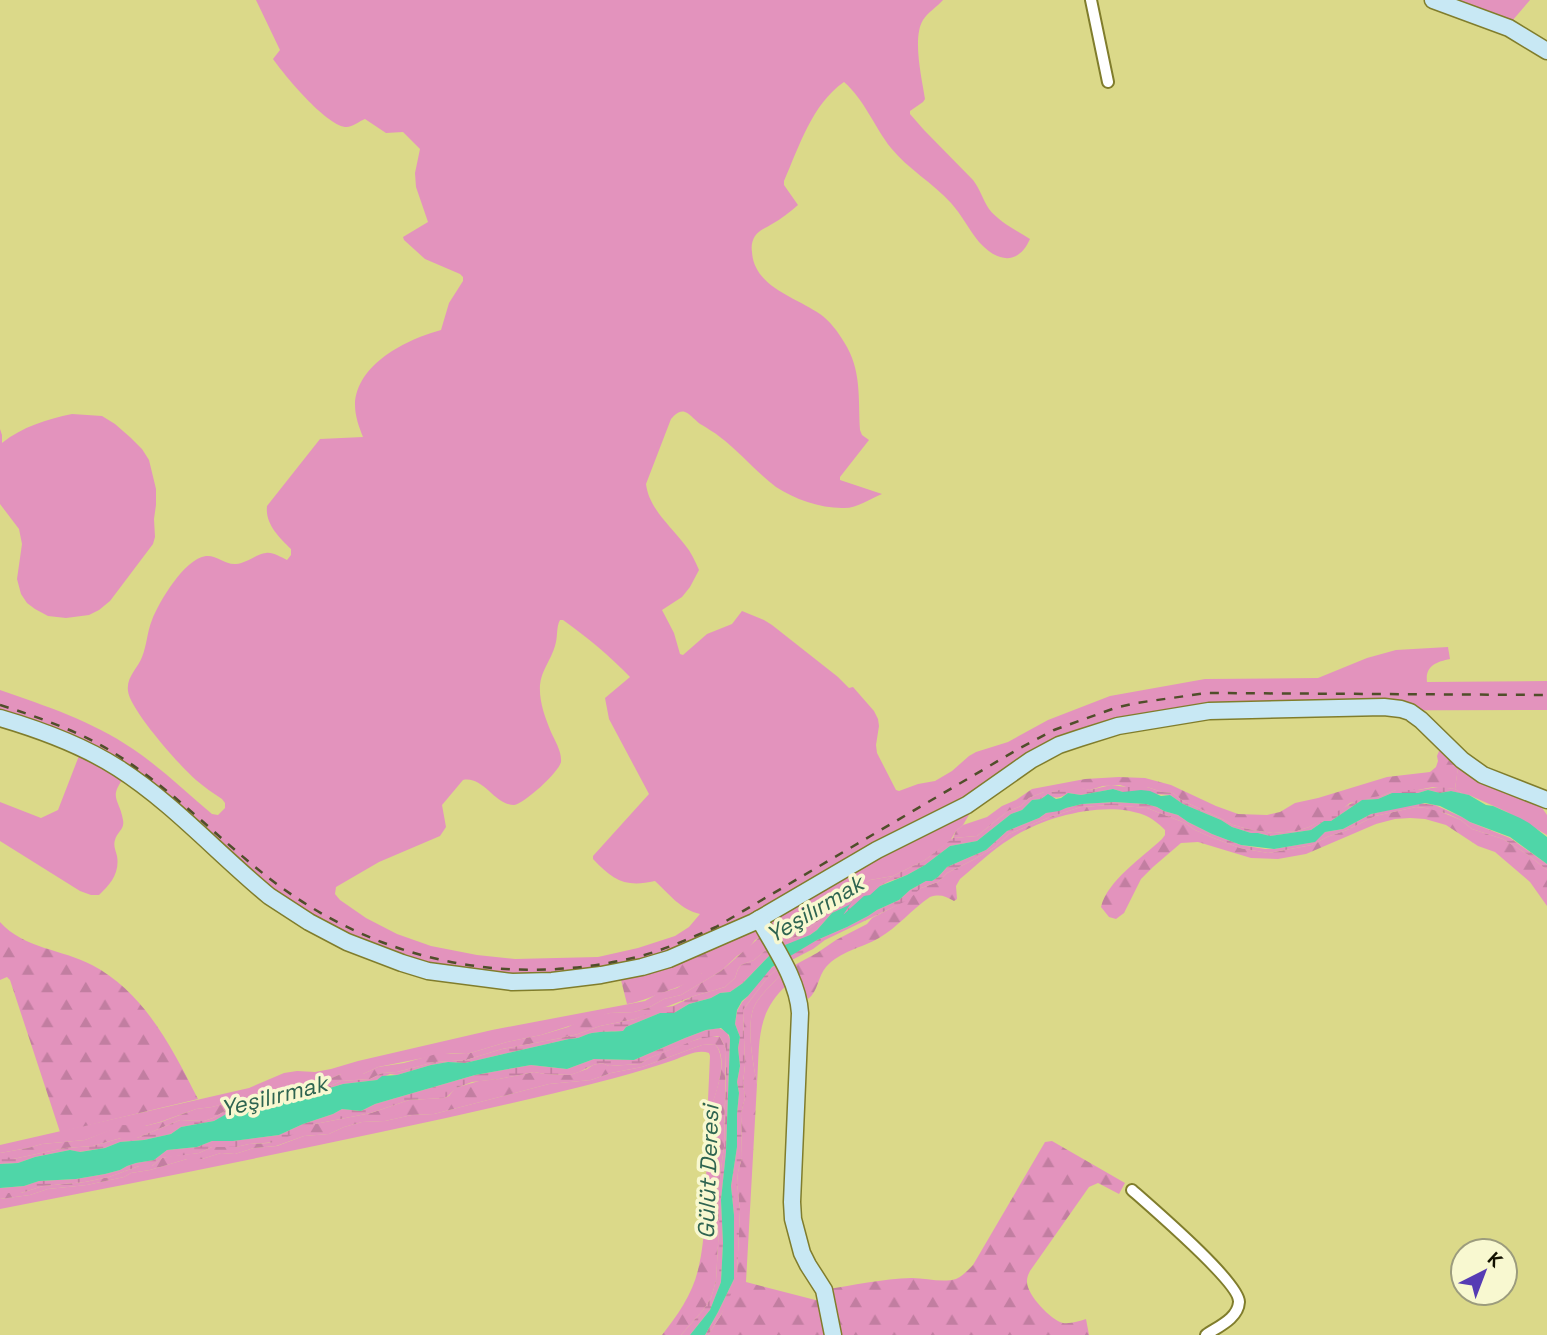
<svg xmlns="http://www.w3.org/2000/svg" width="1547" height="1335" font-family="'Space Grotesk',sans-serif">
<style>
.green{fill:#e393bd;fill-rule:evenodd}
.forest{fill:url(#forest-firs)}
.wetland{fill:url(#wetland-marsh)}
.water{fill:#4fd6a8}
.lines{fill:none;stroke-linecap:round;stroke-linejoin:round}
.street-casing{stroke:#807d2c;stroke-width:14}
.secondary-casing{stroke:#807d2c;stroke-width:19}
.street{stroke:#fff;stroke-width:10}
.secondary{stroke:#c8e8f4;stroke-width:16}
.rail{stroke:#504e2a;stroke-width:2.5;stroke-dasharray:9 9;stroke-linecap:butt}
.labels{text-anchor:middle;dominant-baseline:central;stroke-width:7;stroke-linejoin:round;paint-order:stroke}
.water-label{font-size:23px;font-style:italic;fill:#2e6450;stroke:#f8f8d0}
</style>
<defs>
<pattern id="forest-firs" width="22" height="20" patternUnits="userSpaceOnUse" patternTransform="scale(1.75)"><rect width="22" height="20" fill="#e393bd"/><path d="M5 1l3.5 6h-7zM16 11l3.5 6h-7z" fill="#c27ea1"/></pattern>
<pattern id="wetland-marsh" width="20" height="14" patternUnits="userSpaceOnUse" patternTransform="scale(1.75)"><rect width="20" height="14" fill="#e393bd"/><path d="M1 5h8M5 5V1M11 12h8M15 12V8" fill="none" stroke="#c27ea1"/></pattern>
</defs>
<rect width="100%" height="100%" fill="#dbd989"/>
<!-- green -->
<g class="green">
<path d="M256,0H943C937,7 928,12 923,20C912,38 922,79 925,99L923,102L910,111V114L924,130L973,180C980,189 983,200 989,209C999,222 1016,230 1030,239C1018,266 997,262 979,242C969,230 962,215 951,203C933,183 908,169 891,148C875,128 864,99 844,82C812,104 799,147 784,181V185L798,205C790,212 781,219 772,224C766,228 759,230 755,236C752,241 751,246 752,252C754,287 796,297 820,314C830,321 838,332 844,342C862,370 858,398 860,430L862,435L869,440L840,477V480L882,494C869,499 857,509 842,508C820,508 794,499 776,487C756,472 740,452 720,437C714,432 708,429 702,425C696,422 691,414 685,412C679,410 675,415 671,419L646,484C649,509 671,526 685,545C691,552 695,561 699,570L690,587L682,597L662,610L674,633L680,654L683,655L707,634L732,624L742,611L764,620L772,625L838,677L849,688L853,687L874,711L878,719L879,726L876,745L877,753L896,790L899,791L918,784L935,781L952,771L969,756L976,752L1008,742L1048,720L1110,696L1205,679L1318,678L1367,658L1396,650L1448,647L1450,659C1436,662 1425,666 1427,682L1547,681V710L1209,711L1059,745L984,800L970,813L963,825L956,831L950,841L925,860L893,876L870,880L852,891L815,903L784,927L771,931L755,940L748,949L737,956L721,971L681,995L664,999L648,1008L634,1012L610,1013L541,1035L507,1042L467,1054L450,1053L413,1060L378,1067L363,1074H341L325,1081L301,1085L271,1094L256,1096L212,1107L196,1109L160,1122L145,1126H122L85,1140L42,1144L28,1148L0,1153V1145L249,1088L284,1073L297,1071L315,1072L331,1069L358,1061L492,1030L645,1001L657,994L677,988L702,973L552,981L428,971L328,932L127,774C107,798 119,797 123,820C125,829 117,832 115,840C113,846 116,851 117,856C120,873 110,885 99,895H91L80,891L0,841V802L41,818L58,810L82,748L0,718V690C46,706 92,721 133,749C161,768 186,792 212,814L218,815L225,808V803L222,799C213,793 204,787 196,780C180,766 130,710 128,691C126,677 138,668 142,657C147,645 147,632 152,620C159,602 184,559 206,556C217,555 225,565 236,564C247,563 256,554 266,553C273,552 280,557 287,560L291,555V549C279,537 265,524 267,506L320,439L363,437C359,427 355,416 355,405C356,364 407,339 441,330L449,303L463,281V277L460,274L425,259L404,240L403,237L428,222L416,187L415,173L420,149L403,132L386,133L365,119C359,121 352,128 345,127C325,124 285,76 273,59L280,50L279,48ZM560,620H563C587,637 610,656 630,677L605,698L609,719L649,794L593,856V859C613,880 625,888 655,881C669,894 681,910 700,914L689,927L675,936L638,948L598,957L515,959L477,955L431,946L397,934L366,918L340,900L335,894L336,887L379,862L440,836L446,827L442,805L463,780C484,776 494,805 514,805C524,804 559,772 561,762C562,752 555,741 551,732C545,717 539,702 540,685C541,671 551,660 555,646C558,637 556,627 560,620Z"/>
<path d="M1434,0H1530L1512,21Z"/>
<path d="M72,414L102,416L115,424L131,438L142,449L149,460L156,489V505L154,519L155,537L153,544L110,601L99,610L89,615L66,618L48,616L35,609L27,603L21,594L17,579L22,544L19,529L0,504V429L2,435V443C22,427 47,419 72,414Z"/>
<path d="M1462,760L1540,805L1547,815V835L1507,812L1469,795L1463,794L1455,789L1458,767Z"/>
<path d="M782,973L788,984C755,1013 760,1043 757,1084C753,1063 746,1026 754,1007C760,994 773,984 782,973Z"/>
<path d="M715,1044C731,1063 712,1101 707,1122L710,1056L709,1053C698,1049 685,1056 674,1060C634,1074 592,1084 551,1094C368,1137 184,1173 0,1209V1199L30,1195L48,1189L87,1185L124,1177L131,1173L150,1170L187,1159H202L221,1153L235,1154L254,1148L277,1146L304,1136L329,1134L344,1127L362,1122L385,1121L412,1115L434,1114L549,1084L591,1080L611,1073L642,1067L702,1045Z"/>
</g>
<!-- forest -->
<g class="forest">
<path d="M1446,745L1462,760L1458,768L1455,789L1433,787L1418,790H1396L1381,796L1350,803L1340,811L1309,827L1297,831L1273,833L1252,830L1233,825L1222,819L1183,801L1173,793L1162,792L1147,787H1126L1120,785L1103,786L1090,790L1074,787L1052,792H1044L1029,798L1021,806L1008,811L977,836L953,838L956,831L963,825L987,817L1002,806L1016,800L1032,789L1085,779L1119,777L1145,778L1171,785L1216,806L1238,814L1267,815L1280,812L1295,803L1318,798L1387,777L1430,772L1436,767L1438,761L1437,756L1439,751Z"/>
<path d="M1111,805L1147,808L1185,823L1195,830L1211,837L1240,848L1268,853L1312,845L1327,837L1347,830L1375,816L1416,807L1434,809L1461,820L1472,829L1503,839L1527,854L1547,870V906L1530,882L1495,852L1478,846L1446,825L1425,819L1410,818L1395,819L1376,824L1306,854L1278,859L1251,858L1198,842L1181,843L1153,867L1141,879L1124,913L1116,919L1109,917L1101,907C1107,881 1143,857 1162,839L1165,835V830C1159,824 1152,818 1144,815C1105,800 1043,817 1010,839C992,850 976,866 960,879L956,886L957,899L954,901C945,896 940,894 930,897C912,909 898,927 879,938C862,948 840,951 826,967C818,976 818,992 808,999C802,989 797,977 791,967L817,953L836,940L867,924L872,918L899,904L921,888L938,882L947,873L973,860L995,847L1009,834L1050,817L1081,807Z"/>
<path d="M893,876L871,890L837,905L802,935L778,943L771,931L784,927L820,900L852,891L870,880Z"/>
<path d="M0,922C24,949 62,949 92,965C145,993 172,1048 198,1099L60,1132L10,980L7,977L0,980Z"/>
<path d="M761,936L768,948L754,960L741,965L738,969L735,978L725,987L694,996L635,1019L600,1026L578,1034L561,1038L502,1049L466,1060L435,1062L397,1072L382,1073L370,1079L341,1081L330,1086L313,1088L302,1093L284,1096L273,1101L249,1102L228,1109L213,1118L204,1121L180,1120L137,1138H121L93,1146L65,1148L13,1159H0V1153L28,1148L42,1144L85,1140L122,1125L145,1126L161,1122L196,1109L212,1107L242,1099L271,1094L301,1085L325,1081L341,1074H363L378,1067L404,1063L440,1053L467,1054L507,1042L541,1035L568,1027L583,1019L610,1013L634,1012L648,1008L664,999L681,995L721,971Z"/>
<path d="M706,944C709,950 712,954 710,960C704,981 676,987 659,994C648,998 639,1002 627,1004L619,972Z"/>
<path d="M779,967L782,973C773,984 760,994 754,1007C746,1026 753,1063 757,1084L746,1282L827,1303L824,1290C853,1285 882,1279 912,1278C926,1278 942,1283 956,1279C963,1276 968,1270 973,1265L1045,1142L1052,1141L1125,1183L1119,1194L1098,1183L1089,1187L1030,1271C1028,1275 1027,1277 1027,1282C1027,1295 1051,1320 1063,1323C1071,1324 1079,1321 1086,1319L1089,1335H708L721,1315L737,1275L740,1210L737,1183L738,1172L742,1158L741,1113L745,1098L743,1083L745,1065L743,1010L767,978Z"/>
<path d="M709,1036L720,1037L726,1049L724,1147L718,1191L719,1226L716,1281L711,1298L704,1309L681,1335H662C677,1316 692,1295 698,1270C707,1235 705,1190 707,1153C707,1142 706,1131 708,1121C711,1099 732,1063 715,1044L702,1045L642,1067L611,1073L591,1080L549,1084L434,1114L412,1115L385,1121L362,1122L344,1127L329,1134L304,1136L276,1146L254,1148L235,1154L221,1153L202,1159H187L150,1170L131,1173L124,1177L87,1185L48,1189L30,1195L0,1199V1193H21L43,1186L85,1182L109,1177L139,1166H152L162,1158L172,1156L199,1153L212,1147H236L249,1144L269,1143L315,1124L371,1113L409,1100L444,1098L449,1096L455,1088L479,1081L499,1079L534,1072L545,1074L570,1075L587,1069L593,1065L602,1063L609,1066L640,1064L649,1058L689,1042Z"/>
</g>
<!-- wetland -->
<g class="wetland">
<path d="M1111,785L1126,787H1147L1162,792L1173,793L1183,801L1222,819L1233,825L1252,830L1273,833L1297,831L1309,827L1359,799L1381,796L1396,790H1418L1439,787L1455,789L1463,794L1451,791L1440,793L1428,790L1418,793H1392L1378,799L1362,800L1331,821H1324L1311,830L1270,836L1258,833H1251L1232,827L1221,820L1183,804L1170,795L1123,792L1113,789L1081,795L1068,793C1058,800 1055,797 1045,796L1041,799L1032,800L1022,810L1011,814L977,841L950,846L925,865L907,875L888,882L880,886L876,891L839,919L848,906L832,913L817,930L810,935L780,948L778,943L802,935L837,905L870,890L893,876L925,860L953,838L977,836L1008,811L1021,806L1029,798L1044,792H1052L1074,786L1090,790Z"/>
<path d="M1114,802L1146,804L1157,807L1164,811L1178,815L1188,822L1212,834L1241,845L1265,849H1274L1314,842L1325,832L1343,829L1371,814L1419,803L1435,805L1462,817L1470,822L1510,838L1547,864V870L1527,854L1503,839L1472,829L1461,820L1448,814L1426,808L1416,807L1375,816L1347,830L1327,837L1312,845L1268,853L1240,848L1211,837L1195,830L1185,823L1147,808L1111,805L1081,807L1050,817L1009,834L995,847L973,860L947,873L938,882L921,888L908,900L825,940L813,949L788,962L786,958L817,940L847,927L868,916L877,910L899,900L910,890L926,881H932L938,877L947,867L986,850L1007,831L1039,818L1046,813L1082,804Z"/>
<path d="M768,948L771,954L743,983L730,992L720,993L711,998L689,1004L674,1013H660L626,1027L623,1031C613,1032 603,1031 592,1033C583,1035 580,1039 569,1039L465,1063L448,1062L431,1065L397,1075L390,1074L377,1080L343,1084L272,1105L266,1104L235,1110L214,1121L181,1127L171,1134L144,1140L120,1142L105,1148L79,1152L70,1150L35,1157L18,1163L0,1164V1159H13L65,1148L93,1146L121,1138H137L180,1120L204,1121L213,1118L228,1109L249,1102L273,1101L284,1096L302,1093L313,1088L330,1086L341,1081L370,1079L382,1073L397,1072L435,1062L466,1060L502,1049L561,1038L578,1034L600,1026L635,1019L659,1008L673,1006L694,996L725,987L735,978L738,969L741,965L754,960Z"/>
<path d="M777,964L779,967L767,978L743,1010L745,1065L743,1083L745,1098L741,1113L742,1158L738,1172L737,1183L740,1210L737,1275L733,1290L721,1315L708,1335H705L718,1312L734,1279V1215L731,1186L737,1147V1114L739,1093L737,1082L740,1066L738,1048L740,1037L735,1024L737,1011L742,1002L748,996L768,970Z"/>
<path d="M719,1028L727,1032L730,1039L726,1152L721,1200L723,1243L721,1282L710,1310L690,1335H681L704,1309L711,1298L716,1281L719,1226L718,1191L724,1147L726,1070V1049L720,1037L717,1036L698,1039L649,1058L640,1064L609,1066L602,1063L593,1065L579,1072L570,1075L545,1074L534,1072L499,1079L472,1082L456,1088L448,1096L444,1098L409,1100L371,1113L315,1124L277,1142L249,1144L236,1147H212L199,1153L162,1158L152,1166H139L109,1177L85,1182L43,1186L21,1193H0V1188L24,1186L39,1181L76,1179L105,1174L120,1170L127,1166L136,1163L154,1160L167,1150L197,1147L212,1141H232L279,1135L303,1124L333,1114L342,1109L361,1111L375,1104L475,1075L531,1065L567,1069L594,1059L634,1060L685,1038L706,1030Z"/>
</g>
<!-- water -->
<path class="water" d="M1113,789L1123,792L1141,790L1150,791L1161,796L1170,795L1183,804L1221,820L1232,827L1251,833H1258L1270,836L1311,830L1324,821H1331L1362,800L1378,799L1392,793H1418L1428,790L1440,793L1451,791L1469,795L1486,805L1493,806L1520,818L1529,823L1547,837V864L1510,837L1470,822L1462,817L1440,806L1425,803L1371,814L1343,829L1325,832L1315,842L1274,849L1241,845L1212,834L1188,822L1178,815L1164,811L1157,807L1146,804L1114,802L1082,804L1066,808L1059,811L1046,813L1039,818L1007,831L986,850L947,867L938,877L932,881H926L910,890L899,900L877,910L868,916L847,927L817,940L772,967L748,996L742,1001L737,1010L735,1024L740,1037L738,1048L740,1066L737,1082L739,1093L737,1114V1147L731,1186L734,1215V1279L718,1312L705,1335H690L710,1310L721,1282L723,1243L721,1200L726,1152L730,1039L729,1035L721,1028L706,1030L685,1038L634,1060L594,1059L567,1069L531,1065L475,1075L375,1104L361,1111L342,1109L333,1114L303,1124L279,1135L233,1141H212L197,1147L167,1150L154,1160L136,1163L127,1166L120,1170L105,1174L76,1179L39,1181L24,1186L0,1188V1164L18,1163L35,1157L70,1150L80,1152L105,1148L120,1142L144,1140L171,1134L181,1127L214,1121L230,1112L239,1110L247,1105H272L285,1099H293L343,1084L377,1080L382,1076L397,1075L431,1065L448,1062L465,1063L569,1039C580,1039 583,1035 592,1033C603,1031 612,1032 623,1031L626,1027L660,1013H674L689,1004L711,998L720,993L730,992L743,983L771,954L785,945L810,935L817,930L832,913L849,905L852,902L843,915L864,896L870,895L880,886L907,875L925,865L950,846L977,841L1011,814L1022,810L1032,800L1041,799L1048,794L1056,799L1061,798L1068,793L1081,795Z"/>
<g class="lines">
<!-- street casing -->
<g class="street-casing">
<g id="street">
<path d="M1091,0L1108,82"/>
<path d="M1132,1190C1150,1206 1240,1283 1239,1302C1238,1319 1217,1327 1206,1335"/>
</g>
</g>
<!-- secondary casing -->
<g class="secondary-casing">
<g id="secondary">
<path d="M1433,0L1509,28L1547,51"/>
<path d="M0,718C41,730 82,745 118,768C173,803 218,854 269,896L309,922L347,942L402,963L428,971L512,982L552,981L601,975L642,967L669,959L754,922L877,850L967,805L1031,760L1059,745L1080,738L1118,726L1209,711L1384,707L1401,709L1410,712L1421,720L1462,760L1483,775L1547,800"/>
<path d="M759,919C775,948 798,980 800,1013L792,1202L793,1219L802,1253L808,1265L824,1290L833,1335"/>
</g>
</g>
<!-- street -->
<use href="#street" class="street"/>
<!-- secondary -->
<use href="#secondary" class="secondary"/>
<!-- rail -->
<path class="rail" d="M0,705C44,719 87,734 125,760C183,798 229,850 285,890C389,964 514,987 637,957C665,950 690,938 716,927L1020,748L1054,730L1115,708L1136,703L1207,693L1547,695"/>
</g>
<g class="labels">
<!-- water labels -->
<g class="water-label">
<text transform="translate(815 909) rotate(-31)">Yeşilırmak</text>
<text transform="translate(274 1096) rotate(-14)">Yeşilırmak</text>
<text transform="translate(708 1172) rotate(-88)">Gülüt Deresi</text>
</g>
</g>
<!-- north arrow -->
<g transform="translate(1484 1272) rotate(42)"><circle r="33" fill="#f8f8d0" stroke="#9c9c7d" stroke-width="2"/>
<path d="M0-5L12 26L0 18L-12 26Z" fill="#563cb4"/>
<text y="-10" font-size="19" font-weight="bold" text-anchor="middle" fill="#121100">K</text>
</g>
</svg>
